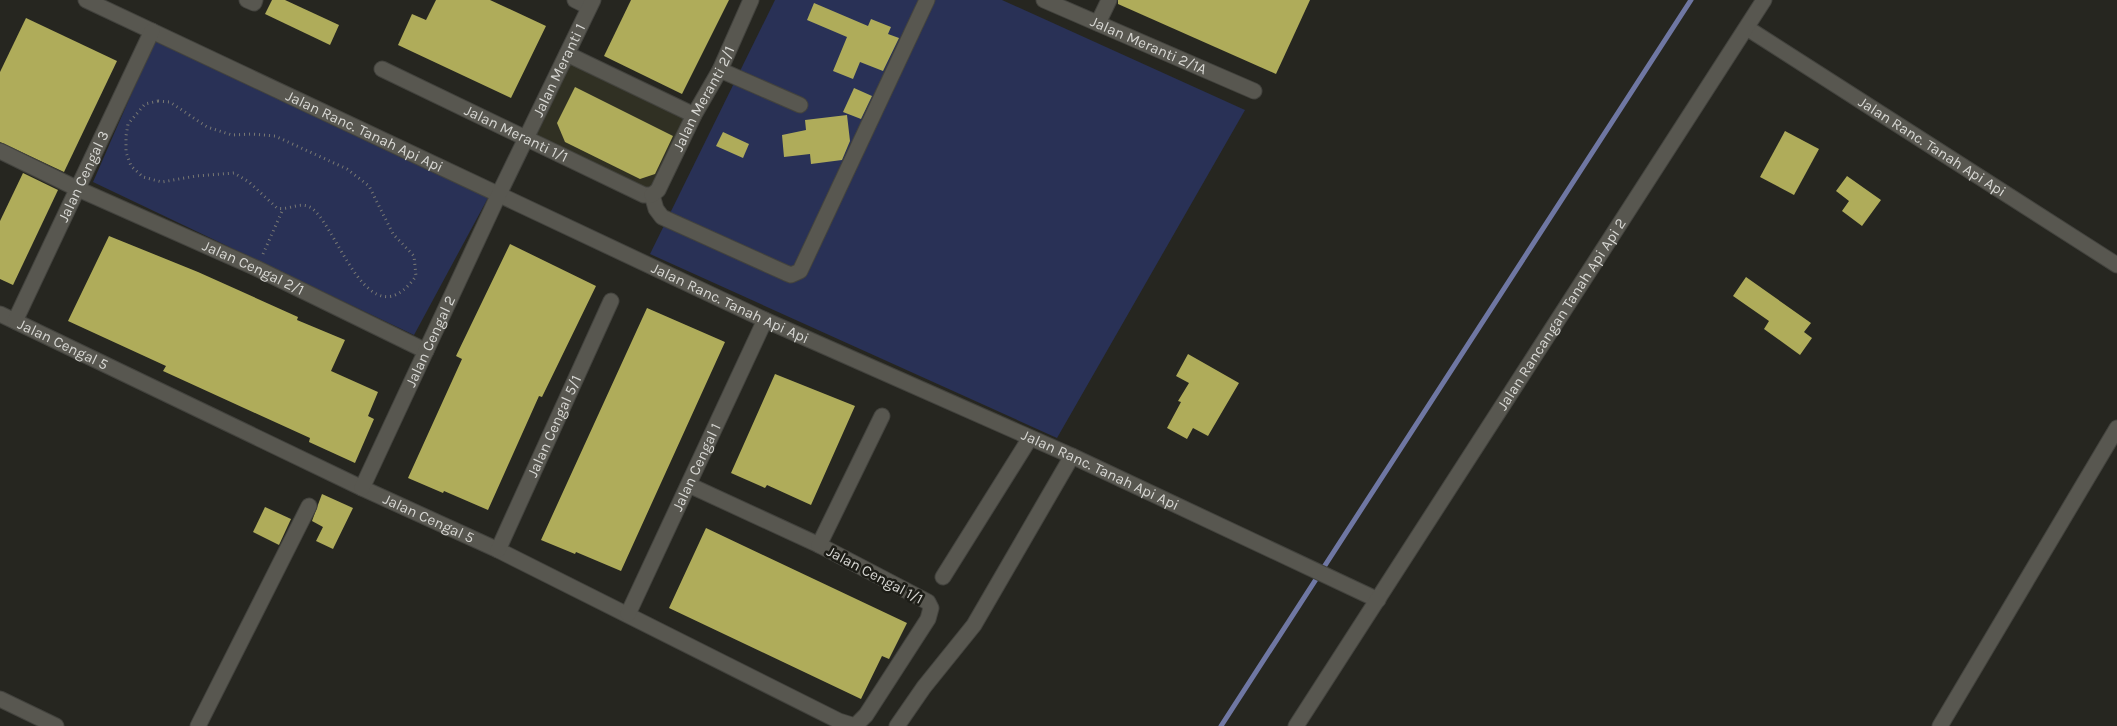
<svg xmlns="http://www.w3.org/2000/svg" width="2117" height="726" font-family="Karla,sans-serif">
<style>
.built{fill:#303023}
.green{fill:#293156}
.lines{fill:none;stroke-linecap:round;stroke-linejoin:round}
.stream{stroke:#6f77a3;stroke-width:5}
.building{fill:#afac5a}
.minor-casing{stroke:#43433e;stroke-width:17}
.path{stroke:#787873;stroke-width:3;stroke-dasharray:1 4;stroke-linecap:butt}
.minor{stroke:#585750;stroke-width:15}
.labels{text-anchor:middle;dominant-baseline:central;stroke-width:5;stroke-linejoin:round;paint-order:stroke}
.street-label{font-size:15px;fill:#d7d7d3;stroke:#1d1d17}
</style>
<rect width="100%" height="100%" fill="#262620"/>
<!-- built -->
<path class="built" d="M570,64L687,117L653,191L536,137Z"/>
<!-- green -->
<g class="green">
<path d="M775,0H1002L1245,110L1057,438L650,254Z"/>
<path d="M155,40L489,196L414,335L93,182Z"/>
</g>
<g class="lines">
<!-- stream -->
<path class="stream" d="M1221,726L1691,0"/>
</g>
<!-- building -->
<g class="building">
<path d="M272,0H285L339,25L330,45L265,14Z"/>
<path d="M436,0H490L546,26L511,98L398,45L412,14L426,20Z"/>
<path d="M631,0H729L682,94L604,56Z"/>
<path d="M1118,0H1310L1276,74L1118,4Z"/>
<path d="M814,3L868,26L871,19L891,27L888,34L899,38L883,71L860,62L853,79L833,71L847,37L807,20Z"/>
<path d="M26,18L117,61L64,172L0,142V72Z"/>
<path d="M575,87L673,136L655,174L640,179L565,142L557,123Z"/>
<path d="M854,88L872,96L861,119L843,112Z"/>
<path d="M847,115L850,141L842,160L811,164L810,154L784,157L782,135L806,130L805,120Z"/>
<path d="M1785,131L1819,149L1794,195L1760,177Z"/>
<path d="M723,132L749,144L743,158L716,146Z"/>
<path d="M23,173L58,190L13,285L0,279V221Z"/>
<path d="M1847,176L1881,200L1862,226L1842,211L1849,201L1836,191Z"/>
<path d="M109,236L198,272L298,317L297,320L345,340L331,371L378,392L368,416L374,419L355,463L309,442L310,438L163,371L166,366L68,321Z"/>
<path d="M510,244L596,286L542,397L539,396L488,510L444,491L443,493L408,478L462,359L456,356Z"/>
<path d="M1746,277L1811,323L1804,332L1812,338L1800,355L1764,329L1769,321L1733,296Z"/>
<path d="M647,308L725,342L621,571L576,552L575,554L541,540Z"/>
<path d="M1188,354L1239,383L1208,436L1193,428L1187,439L1167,428L1181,402L1178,401L1189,383L1176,376Z"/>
<path d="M775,374L855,406L811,505L767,485L765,488L731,473Z"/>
<path d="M322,494L353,508L333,549L316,541L323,527L312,521Z"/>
<path d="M265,507L291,519L279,545L253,532Z"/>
<path d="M706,528L907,623L889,659L882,656L861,699L669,608Z"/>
</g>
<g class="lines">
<!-- minor casing -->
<g class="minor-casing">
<g id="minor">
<path id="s1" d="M86,0L765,320L1072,456L1378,600"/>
<path d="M247,0L254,3L255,0"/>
<path d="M575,0L589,7"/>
<path id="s2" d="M1044,0L1254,91"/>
<path d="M1098,23L1109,0"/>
<path id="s3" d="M1747,28L2117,265"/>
<path d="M567,54L694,115"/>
<path id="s4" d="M382,69L644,195H652"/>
<path d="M720,70L800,105"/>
<path id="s5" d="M0,151L78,189L256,268L426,351"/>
<path d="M652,195L656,209L662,217L786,273L791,275L800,271L927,0"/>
<path id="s6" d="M652,195L658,190L694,115L720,70L751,0"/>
<path id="s7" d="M0,314L362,488L498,550L839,721L855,726L866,715L928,619L931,608L928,602L819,545L689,485"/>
<path id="s8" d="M15,321L152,31"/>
<path id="s9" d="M362,488L499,194L593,0"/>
<path d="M819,545L882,416"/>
<path id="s10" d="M498,550L611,301"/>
<path d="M943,577L1030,438"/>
<path id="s11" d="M628,614L765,320"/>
<path d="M0,699L56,726"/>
<path d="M198,726L309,506"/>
<path d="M897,726L924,687L974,625L1072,456"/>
<path id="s12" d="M1296,726L1764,0"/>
<path d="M1940,726L2117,428"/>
</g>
</g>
<!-- path -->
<g class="path">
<path d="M158,101L170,102L207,127L232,135L252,134L275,136L347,169L369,186L393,234L414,256L416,276C370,341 340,234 314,210C302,199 290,211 277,208L249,182L234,173L196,176L162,182L143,177L131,166L126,152V136L128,124L145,104Z"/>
<path d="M263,254L283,209"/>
</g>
<!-- minor -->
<use href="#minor" class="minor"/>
</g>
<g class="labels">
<!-- street labels -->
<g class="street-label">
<text stroke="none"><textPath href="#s2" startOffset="114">Jalan Meranti 2/1A</textPath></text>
<text stroke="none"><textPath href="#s9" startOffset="462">Jalan Meranti 1</textPath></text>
<text stroke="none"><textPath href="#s6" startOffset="110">Jalan Meranti 2/1</textPath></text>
<text stroke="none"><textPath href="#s1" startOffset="308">Jalan Ranc. Tanah Api Api</textPath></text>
<text stroke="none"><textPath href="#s4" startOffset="149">Jalan Meranti 1/1</textPath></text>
<text stroke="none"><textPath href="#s3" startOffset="220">Jalan Ranc. Tanah Api Api</textPath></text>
<text stroke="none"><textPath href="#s8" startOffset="160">Jalan Cengal 3</textPath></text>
<text stroke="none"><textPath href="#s5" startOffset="279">Jalan Cengal 2/1</textPath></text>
<text stroke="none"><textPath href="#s1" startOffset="712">Jalan Ranc. Tanah Api Api</textPath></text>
<text stroke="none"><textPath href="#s12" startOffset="490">Jalan Rancangan Tanah Api Api 2</textPath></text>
<text stroke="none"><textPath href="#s9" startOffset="162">Jalan Cengal 2</textPath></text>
<text stroke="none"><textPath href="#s7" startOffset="70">Jalan Cengal 5</textPath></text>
<text stroke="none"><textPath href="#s10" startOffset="136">Jalan Cengal 5/1</textPath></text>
<text stroke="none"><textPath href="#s11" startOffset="162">Jalan Cengal 1</textPath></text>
<text stroke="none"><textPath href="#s1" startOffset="1118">Jalan Ranc. Tanah Api Api</textPath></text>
<text stroke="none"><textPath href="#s7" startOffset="475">Jalan Cengal 5</textPath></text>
<text transform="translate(875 575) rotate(28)">Jalan Cengal 1/1</text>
</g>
</g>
</svg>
